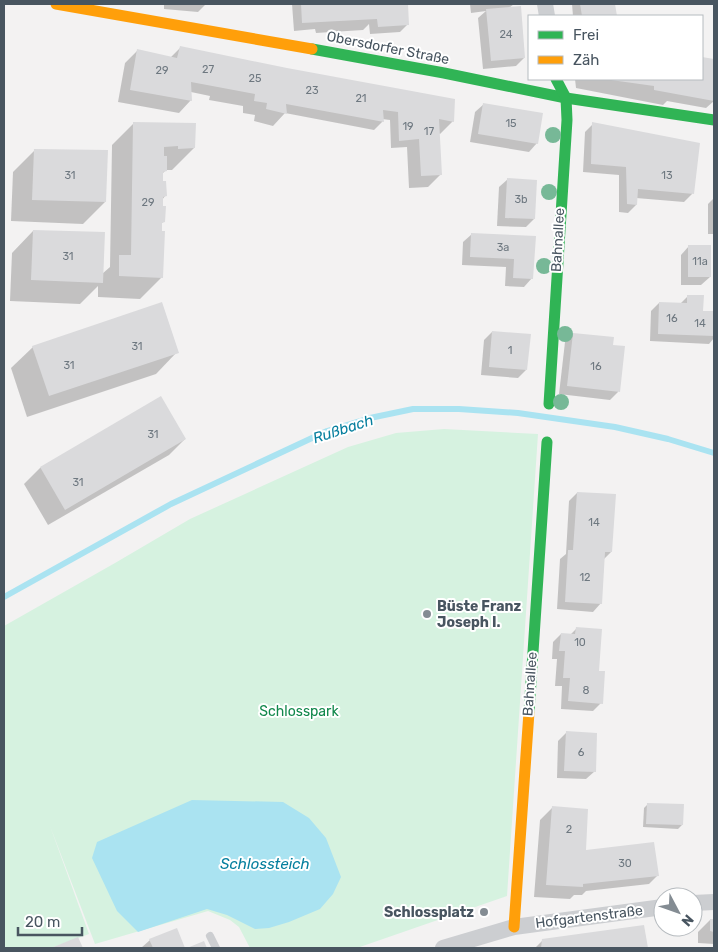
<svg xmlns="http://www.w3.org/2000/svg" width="718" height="952" font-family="Rubik,sans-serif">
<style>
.green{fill:#d6f2e0}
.water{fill:#aae3f1}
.shadow{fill:#0003}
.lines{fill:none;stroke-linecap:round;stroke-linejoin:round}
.stream{stroke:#aae3f1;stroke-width:6}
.building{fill:#dadadc}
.lane{stroke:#ccced1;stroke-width:8}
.street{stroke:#ccced1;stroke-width:16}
.fast{stroke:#30b455;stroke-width:11}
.slow{stroke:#ff9f0a;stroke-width:11}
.tree{fill:#77b897}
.poi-dot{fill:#848c93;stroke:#fff;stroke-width:2}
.labels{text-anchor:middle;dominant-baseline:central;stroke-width:4;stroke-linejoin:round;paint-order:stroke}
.number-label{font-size:11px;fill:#6e7880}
.street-label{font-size:14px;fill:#485560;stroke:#fff}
.poi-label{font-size:14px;font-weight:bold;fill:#485560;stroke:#fff;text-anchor:start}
.park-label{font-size:14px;fill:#12884c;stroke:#fff}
.water-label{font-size:15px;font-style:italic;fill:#067f9e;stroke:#fff}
</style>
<rect width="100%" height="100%" fill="#f3f2f2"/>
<!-- green -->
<path class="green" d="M444,429L538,434L507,896L357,948H250L239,927L230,920L208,911L95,944L50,826L89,934L51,948H4V626L115,563L190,519L348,447L396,433Z"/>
<!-- water -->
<path class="water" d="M192,800L283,802L309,818L326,838L341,877L333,894L320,909L289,922L269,928L255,929L227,915L207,909L138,932L117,911L92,858L97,842Z"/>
<!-- shadow -->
<g class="shadow">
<path d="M164,4H206L198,12L164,9Z"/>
<path d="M292,4H407L408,24L400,32L370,34L369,24L363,30L316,33L315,29L294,31Z"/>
<path d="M470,4H514L509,8L524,58L516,66L483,69L478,18L486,11L471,13Z"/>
<path d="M572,4H614L616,16H573Z"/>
<path d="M181,47L453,121L440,134L438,133L441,174L428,187L409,188L407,147L391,148L390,120L382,119L383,121L374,130L285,113L273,126L254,121L255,115L243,113V106L209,100L210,96L191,92V100L179,113L118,102L125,63L137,51L170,58Z"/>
<path d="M702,58L714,61V101L706,108L667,101L663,105L576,88L575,79H702Z"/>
<path d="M484,104L537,143L529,152L470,142L475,112Z"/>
<path d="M134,123L194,148L172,170H166L162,174L165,196L162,200L164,221L161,224L162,277L140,299L98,297V286L80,304L10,301L12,253L33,231L102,274L110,267L112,145Z"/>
<path d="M593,124L699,144L692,194L684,202L636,198V205L628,213L619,212V175L583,172L585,132Z"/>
<path d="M35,150L105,202L83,224L11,221L13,172Z"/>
<path d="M508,179L534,219L526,227L497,226L499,187Z"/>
<path d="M714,198V234H708V204Z"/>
<path d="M472,234L534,238L532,278L524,287L505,286L506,267L462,265L463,242Z"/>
<path d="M689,246L710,277L701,285H681V255Z"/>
<path d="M688,296L702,312H714V338L709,344L650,341L651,311L659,303L680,304Z"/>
<path d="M492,332L526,370L518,378L481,375L484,340Z"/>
<path d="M573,334L612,346L618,392L610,400L559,394L565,342Z"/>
<path d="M33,347L177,352L156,374L27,417L11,368Z"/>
<path d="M161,398L185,439L169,455L48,525L24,484L40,468Z"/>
<path d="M577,493L611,552L604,559L601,603L593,612L557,609L560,559L566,554L569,501Z"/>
<path d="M576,629L598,672L601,703L593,711L561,709L562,686H555L557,659H552L553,642L561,634L570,635Z"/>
<path d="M566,733L595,771L586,779L557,778L558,741Z"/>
<path d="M648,804L682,825L678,829L643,827L644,808Z"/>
<path d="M552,808L585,851L657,876L649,884L586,891L582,895H574L570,899L534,897L540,820Z"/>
<path d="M710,920H714V944L698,943V932Z"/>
<path d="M643,926L646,948H535L543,940Z"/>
<path d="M176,930L183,948H141L150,940Z"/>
</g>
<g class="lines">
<!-- stream -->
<path class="stream" d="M4,597L171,504L327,431L370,418L413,409H459L518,413L615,427L668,439L714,453"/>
</g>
<!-- building -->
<g class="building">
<path d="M301,4H408L409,25L378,27L377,19L302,23Z"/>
<path d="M580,4H615L617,16H582Z"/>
<path d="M521,6L525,58L491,61L486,9Z"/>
<path d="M180,46L287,68L455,99L454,122L439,119L442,175L421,176L419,139L399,141L398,112L383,110L384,122L286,104L287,114L266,109L267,103L254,101L255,94L191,82L192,101L130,90L137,49L177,58Z"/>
<path d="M702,57L714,59V101L654,90V86L611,80L702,79Z"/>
<path d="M483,103L543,113L538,144L478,134Z"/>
<path d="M133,122L196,123L195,148L178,149V146L164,147V156H167V171L163,172V181H166L167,196L163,197V206H166L165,222L162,223V231H165L163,278L119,276V255H131Z"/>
<path d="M592,122L700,143L694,194L638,189L637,205L627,204L626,167L591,164Z"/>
<path d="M34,149L108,150L106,202L32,200Z"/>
<path d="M507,178L537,180L535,219L505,218Z"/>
<path d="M33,230L105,232L103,283L31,280Z"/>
<path d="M471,233L536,236L533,279L513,278L514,259L470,257Z"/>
<rect x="688" y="245" width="23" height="32"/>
<path d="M687,295H704L703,311H714V336L658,334L659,302L687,303Z"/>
<path d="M162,302L179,353L49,396L32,346Z"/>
<path d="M492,331L531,334L527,370L489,367Z"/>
<path d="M573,333L614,337L613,345L625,346L620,392L567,386Z"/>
<path d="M161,396L186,439L65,510L40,467Z"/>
<path d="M577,492L616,494L612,552H605L602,604L565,602L568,550H573Z"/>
<path d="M576,627L602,629L599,671H605L603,704L568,701L570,678H563L565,651H559L561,633L575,634Z"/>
<path d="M566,731L597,733L596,772L564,771Z"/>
<path d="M647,803L684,804L683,825L646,824Z"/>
<path d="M552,806L588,809L586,850L654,842L659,876L583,884V887L546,885Z"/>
<path d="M710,919H714V932L710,931Z"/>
<path d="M644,925L648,948H541L542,939Z"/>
<path d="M177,928L185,948H153L149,939Z"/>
<path d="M78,937L83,948H51Z"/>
<path d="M204,941L207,948H187Z"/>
</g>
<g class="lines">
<!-- lane -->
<path class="lane" d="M210,936L216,948"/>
<!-- street -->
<g class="street">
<path d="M545,4L547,16"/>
<path d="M693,903L714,902"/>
<path d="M443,948L514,927L663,907"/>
</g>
<!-- fast -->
<g class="fast">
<path d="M312,49L444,73L566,98L714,120"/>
<path d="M549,404L567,120L566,98L556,79"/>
<path d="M529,712L547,442"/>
</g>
<!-- slow -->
<g class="slow">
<path d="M56,4L312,49"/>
<path d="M514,927L529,712"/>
</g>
</g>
<!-- trees -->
<g class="tree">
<circle cx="553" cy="135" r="8"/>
<circle cx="549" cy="192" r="8"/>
<circle cx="544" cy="266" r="8"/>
<circle cx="565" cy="334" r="8"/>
<circle cx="561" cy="402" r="8"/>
</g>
<!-- markers -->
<g class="poi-dot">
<circle cx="427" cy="614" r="5"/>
<circle cx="484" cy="912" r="5"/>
</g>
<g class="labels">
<!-- number labels -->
<g class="number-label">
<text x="506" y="34">24</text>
<text x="208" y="69">27</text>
<text x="162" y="70">29</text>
<text x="255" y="78">25</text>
<text x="312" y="90">23</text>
<text x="361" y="98">21</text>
<text x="511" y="123">15</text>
<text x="408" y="126">19</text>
<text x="429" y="131">17</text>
<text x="70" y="175">31</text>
<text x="667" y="175">13</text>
<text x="521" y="199">3b</text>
<text x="148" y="202">29</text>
<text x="503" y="247">3a</text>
<text x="68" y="256">31</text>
<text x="700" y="261">11a</text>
<text x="672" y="318">16</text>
<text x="700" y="323">14</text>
<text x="137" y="346">31</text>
<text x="510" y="350">1</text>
<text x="69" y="365">31</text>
<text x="596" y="366">16</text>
<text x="153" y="434">31</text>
<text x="78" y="482">31</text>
<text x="594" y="522">14</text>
<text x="585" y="577">12</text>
<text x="580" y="642">10</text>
<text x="586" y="690">8</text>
<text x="581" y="752">6</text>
<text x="569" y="829">2</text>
<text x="625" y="863">30</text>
</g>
<!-- street labels -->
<g class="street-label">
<text transform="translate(388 48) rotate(11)">Obersdorfer Straße</text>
<text transform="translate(558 240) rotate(-87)">Bahnallee</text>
<text transform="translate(530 684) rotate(-86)">Bahnallee</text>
<text transform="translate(589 917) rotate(-7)">Hofgartenstraße</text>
</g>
<!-- poi labels -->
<g class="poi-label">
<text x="437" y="606">Büste Franz<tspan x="437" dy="16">Joseph I.</tspan></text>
<text x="474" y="912" text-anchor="end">Schlossplatz</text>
</g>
<!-- park labels -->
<g class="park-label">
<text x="299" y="711">Schlosspark</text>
</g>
<!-- water labels -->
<g class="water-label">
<text transform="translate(343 429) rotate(-18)">Rußbach</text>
<text x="265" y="864">Schlossteich</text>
</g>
</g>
<!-- border -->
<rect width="718" height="952" fill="none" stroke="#485560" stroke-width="10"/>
<!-- legend -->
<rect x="528" y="15" width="175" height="65" fill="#ffffff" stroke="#b6bbbf"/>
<rect x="538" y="31" width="25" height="8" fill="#30b455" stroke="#b6bbbf"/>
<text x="573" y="40" font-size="15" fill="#485560">Frei</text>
<rect x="538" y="56" width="25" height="8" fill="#ff9f0a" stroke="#b6bbbf"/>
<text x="573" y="65" font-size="15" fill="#485560">Zäh</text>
<!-- north arrow -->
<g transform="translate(678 912) rotate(131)"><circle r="24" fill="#ffffff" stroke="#b6bbbf"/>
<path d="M0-4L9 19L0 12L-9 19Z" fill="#848c93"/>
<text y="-8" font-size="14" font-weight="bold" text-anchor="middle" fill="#485560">N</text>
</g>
<!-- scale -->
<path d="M18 927v8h64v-8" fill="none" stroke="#485560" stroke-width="2.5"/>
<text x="25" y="927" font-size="15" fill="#485560" stroke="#ffffff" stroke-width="4" paint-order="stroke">20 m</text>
</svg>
